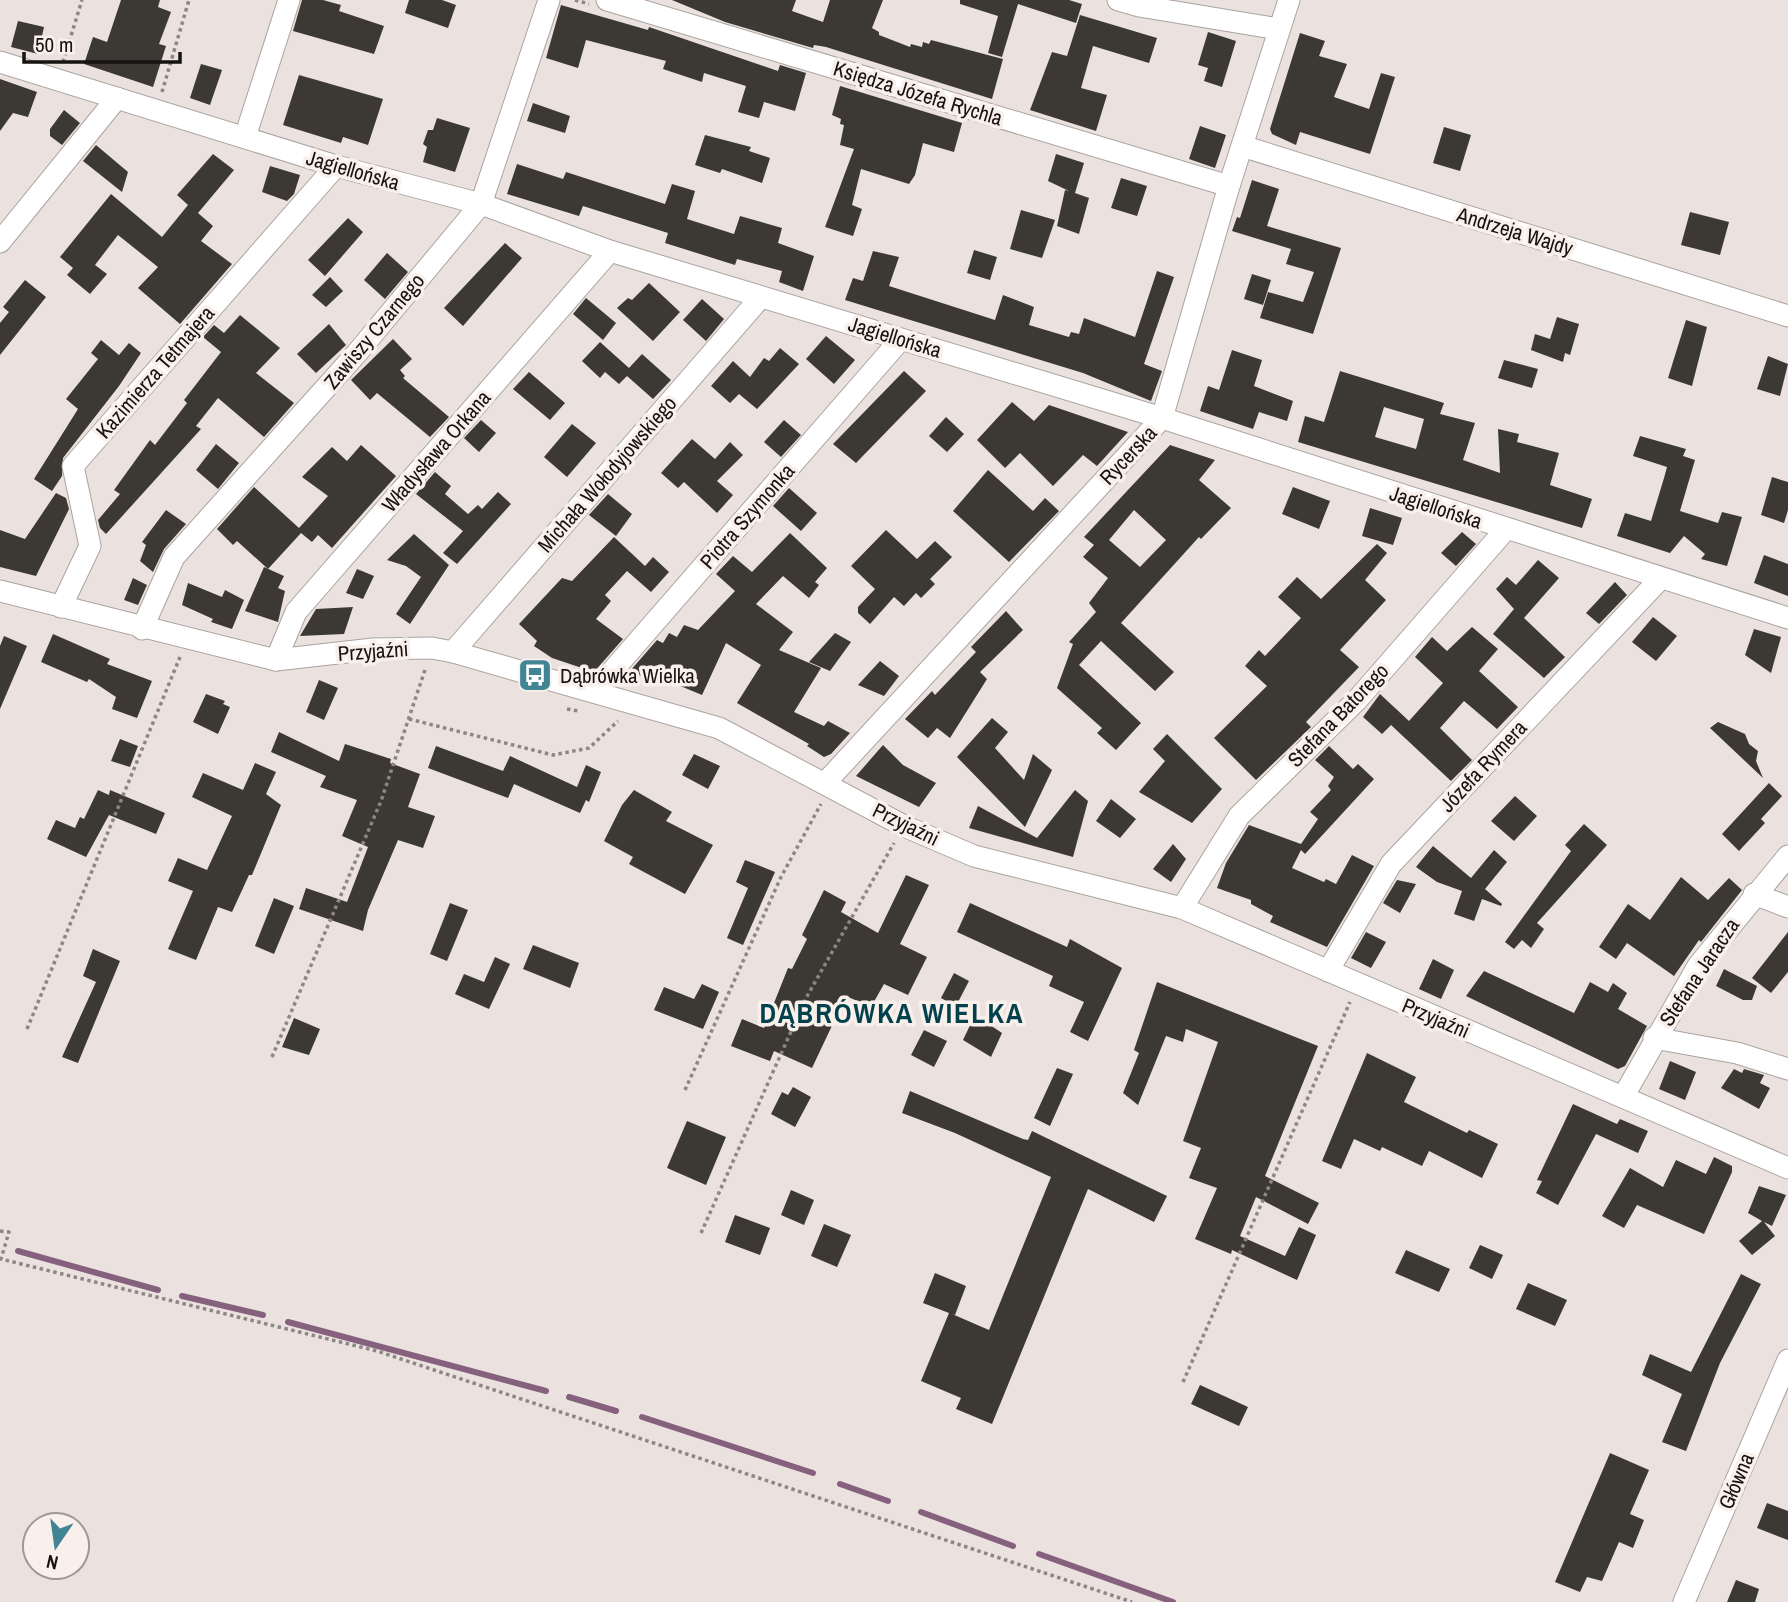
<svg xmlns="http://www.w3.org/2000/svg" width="1788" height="1602" font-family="'Archivo Narrow',sans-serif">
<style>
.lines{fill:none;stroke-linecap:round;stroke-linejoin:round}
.stream{stroke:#86617e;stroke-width:6}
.building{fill:#3c3833;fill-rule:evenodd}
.minor-casing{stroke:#aba39f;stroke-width:23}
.path{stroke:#8c8684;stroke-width:3.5;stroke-dasharray:3.5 3.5;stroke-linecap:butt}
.minor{stroke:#fff;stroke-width:21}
.labels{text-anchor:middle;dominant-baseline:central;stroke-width:7;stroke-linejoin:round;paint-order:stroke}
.street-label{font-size:21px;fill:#161312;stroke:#f9f0ec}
.poi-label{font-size:21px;fill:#161312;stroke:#f9f0ec;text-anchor:start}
.district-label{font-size:28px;font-weight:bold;letter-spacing:2px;fill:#03424d;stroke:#f9f0ec}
</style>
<rect width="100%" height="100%" fill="#ebe2df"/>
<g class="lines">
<!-- stream -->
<g class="stream">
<path d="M18,1251L158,1290"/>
<path d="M182,1296L263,1315"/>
<path d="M288,1322L546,1391"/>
<path d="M569,1397L616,1411"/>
<path d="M642,1417L813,1473"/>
<path d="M840,1484L888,1501"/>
<path d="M921,1512L1013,1546"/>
<path d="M1039,1554L1173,1602"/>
</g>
</g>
<!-- building -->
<g class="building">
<path d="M121,0H160L158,7L171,12L159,44L166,46L153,87L84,64L93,37L107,42Z"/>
<path d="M323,0L341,5L339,11L384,26L374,54L293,31L302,0Z"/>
<path d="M409,0H442L456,5L448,28L405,13Z"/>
<path d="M672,0H796L792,11L823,22L830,0H883L872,28L879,32V35L910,47L911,44L922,47L923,42L929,44L931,40L1003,59L992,99L826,47L814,45L813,48L725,22Z"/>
<path d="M960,0H1069L1082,4L1076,23L1018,4L1002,57L988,53L998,16L960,4Z"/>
<path d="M561,5L648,30L649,27L778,71L780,65L806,73L795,111L764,102L759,118L738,112L746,86L704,73L702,82L663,69L666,61L586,40L578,68L546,58Z"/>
<path d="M1080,15L1157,38L1149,63L1093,46L1081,88L1107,95L1096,131L1030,110L1052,52L1067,56Z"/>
<path d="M18,21L44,27L38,54L11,47Z"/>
<path d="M1208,32L1236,41L1222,87L1204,81L1208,68L1198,65Z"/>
<path d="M1300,33L1325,41L1319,56L1347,64L1334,97L1369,109L1381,73L1395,77L1370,154L1300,132L1296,145L1272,134L1270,129Z"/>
<path d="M201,64L222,70L210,105L190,98Z"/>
<path d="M299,75L383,99L368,145L343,137L341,143L283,125Z"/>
<path d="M0,79L37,92L28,117L13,113L0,131Z"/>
<path d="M840,86L962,123L954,152L923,143L915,175L909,184L861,169L852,205L862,209L853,236L825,227L854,149L840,145L844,125L840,124L841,119L832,115Z"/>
<path d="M533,103L570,116L565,133L527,121Z"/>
<path d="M64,110L80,123L62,145L50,136V129Z"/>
<path d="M437,118L470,128L455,172L423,162L427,147L423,144L428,130H433Z"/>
<path d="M1200,126L1226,135L1215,168L1189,159Z"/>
<path d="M1444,127L1471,135L1460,171L1433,163Z"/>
<path d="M705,135L751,147L749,151L770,158L762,183L722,169L720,173L695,165Z"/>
<path d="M96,145L128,172L122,192L83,161Z"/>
<path d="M213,154L234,170L198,213L213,226L201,241L232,264L180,324L138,288L158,267L118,235L95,265L107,274L90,294L67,275L73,268L60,257L111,194L162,237L188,205L177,195Z"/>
<path d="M1056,154L1084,163L1075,193L1089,198L1079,234L1057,226L1065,190L1069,191L1048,181Z"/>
<path d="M517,164L563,179L566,172L665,204L672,184L695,191L687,219L734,234L740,216L782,228L778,243L814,256L803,291L779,282L782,271L737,259L735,265L665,243L668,233L583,206L579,216L507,194Z"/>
<path d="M270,166L300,175L294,194L287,201L262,192Z"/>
<path d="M1121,178L1147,186L1137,216L1111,208Z"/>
<path d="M1252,180L1279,189L1267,226L1341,248L1313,334L1260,318L1268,292L1303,302L1314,272L1286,264L1291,249L1232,231L1237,217L1240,218Z"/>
<path d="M1021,210L1055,220L1042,258L1010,249Z"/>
<path d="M1690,212L1729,222L1720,255L1681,245Z"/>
<path d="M348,218L363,232L325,276L308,260Z"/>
<path d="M505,243L522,258L463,326L444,308Z"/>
<path d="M974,250L997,257L990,280L967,273Z"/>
<path d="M873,251L899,257L889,286L995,320L1003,295L1034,307L1029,325L1069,337L1071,332L1079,334L1084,318L1135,337L1157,271L1174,277L1144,364L1162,371L1151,401L1083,373L845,300L853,278L863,281Z"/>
<path d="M387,253L408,272L385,299L364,280Z"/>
<path d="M1252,274L1271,280L1263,305L1244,299Z"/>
<path d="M330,277L343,291L326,307L312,295Z"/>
<path d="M25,280L46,297L0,355V323L9,312L3,307Z"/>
<path d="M649,283L680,312L653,341L617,308L628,298L632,300Z"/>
<path d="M586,298L616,323L603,340L573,314Z"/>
<path d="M702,299L724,319L706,341L683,320Z"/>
<path d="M240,315L280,348L256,373L294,403L264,437L218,398L196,426L201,429L106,534L100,528L98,520L120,494L114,490L150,440L155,445L187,403L184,400L221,352L203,337L214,325L224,333Z"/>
<path d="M1557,317L1579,324L1570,355L1565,353L1563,362L1531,350L1535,334L1550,339Z"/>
<path d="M1686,320L1707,327L1692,386L1668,378Z"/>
<path d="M329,324L346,345L316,373L297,354Z"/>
<path d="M826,336L855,360L834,384L806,359Z"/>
<path d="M393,339L412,359L400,370L405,376L403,378L449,417L430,437L377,393L370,400L351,380Z"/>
<path d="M101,340L119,355L129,343L141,353L119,386L63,458L62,476L52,491L34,479L78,409L66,399L98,359L91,353Z"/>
<path d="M600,342L629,368L642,354L671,380L653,399L627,376L619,384L605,372L600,378L582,361Z"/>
<path d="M780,348L799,364L757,409L739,394L730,403L711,386L733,361L750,377L764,358L769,361Z"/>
<path d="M1232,350L1262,360L1254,386L1293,401L1287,421L1259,412L1253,429L1200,411L1208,386L1219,390Z"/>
<path d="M1768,356L1788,364L1780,396L1757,389Z"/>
<path d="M1504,360L1538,369L1532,388L1498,378Z"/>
<path d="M904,371L926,391L856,463L833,444Z"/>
<path d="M1340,371L1444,403L1440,414L1475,423L1463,460L1500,473L1498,429L1519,434L1517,442L1559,453L1550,485L1592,499L1582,528L1298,442L1305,416L1324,422ZM1384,407L1424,419L1416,449L1375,437Z"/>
<path d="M529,372L565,403L550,420L513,389Z"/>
<path d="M1012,402L1034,421L1049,405L1128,432L1097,466L1083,455L1053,486L1020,453L1005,468L977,440Z"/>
<path d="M946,417L964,434L947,452L929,436Z"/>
<path d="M481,420L496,433L479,452L464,438Z"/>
<path d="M784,420L801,435L781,457L764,442Z"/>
<path d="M572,424L596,443L567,477L544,457Z"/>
<path d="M1640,436L1686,449L1683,456L1695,460L1680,511L1718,523L1722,512L1742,517L1727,566L1701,559L1705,554L1684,536L1670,553L1617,536L1625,513L1651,521L1664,478L1667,467L1633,456Z"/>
<path d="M692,439L715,459L730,442L743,455L717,481L733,495L717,513L684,482L678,488L661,473Z"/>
<path d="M216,444L239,463L218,489L196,470Z"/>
<path d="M361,445L396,476L332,548L318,535L312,542L301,533L268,569L237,541L233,545L217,529L254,487L299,528L328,496L302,477L332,447L347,461Z"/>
<path d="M1170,445L1215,460L1199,480L1231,508L1201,539L1199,537L1121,623L1174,672L1155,691L1101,641L1079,665L1141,723L1116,750L1097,733L1102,728L1057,688L1073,644L1069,642L1096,612L1089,603L1108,578L1083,557L1094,545L1084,537ZM1134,510L1166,540L1140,567L1109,540Z"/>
<path d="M988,470L1033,511L1045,498L1059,511L1009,562L953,511Z"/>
<path d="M435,472L451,486L445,494L468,514L478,505L482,509L498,492L511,504L457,564L443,553L463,531L416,494Z"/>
<path d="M1772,477L1788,482V510L1784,523L1761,515Z"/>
<path d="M1293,487L1330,501L1319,529L1282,514Z"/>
<path d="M789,488L817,513L801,531L773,506Z"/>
<path d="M56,493L66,498L69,509L36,576L0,567V530L25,539Z"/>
<path d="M608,494L632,514L616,536L589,515Z"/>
<path d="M1370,508L1402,518L1393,545L1362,536Z"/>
<path d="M166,510L186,524L164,549L153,572L140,561L146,545L142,542Z"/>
<path d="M886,530L917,559L935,541L952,557L930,579L935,584L921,598L916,593L904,606L894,597L870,624L858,613V607L875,589L851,566Z"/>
<path d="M1462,532L1476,544L1456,566L1441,553Z"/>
<path d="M790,533L827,568L815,582L819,585L809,598L783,576L756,604L793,632L779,650L821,668L794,712L824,726L828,721L850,733L831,754L824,757L807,746L809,744L737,703L761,665L726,643L702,695L654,675L651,681L630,671L657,640L663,643L669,633L677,637L684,625L698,630L735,591L716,574L733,556L752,572Z"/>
<path d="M414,534L449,565L410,624L396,614L421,577L406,566L387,560Z"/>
<path d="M614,537L645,566L653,557L669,572L651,592L627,571L605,595L611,601L596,619L623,639L594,672L552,658L534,646L537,641L519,624L562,578L572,581Z"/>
<path d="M1377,544L1387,553L1365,580L1386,600L1340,650L1359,667L1306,722L1311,727L1256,780L1214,738L1267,686L1245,666L1259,650L1265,656L1301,618L1278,597L1297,577L1321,599Z"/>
<path d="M1764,555L1788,564V596L1754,583Z"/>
<path d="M1538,560L1559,578L1524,618L1565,657L1544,678L1493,634L1514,609L1496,589L1507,577L1516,585Z"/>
<path d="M264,567L284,576L278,588L285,591L278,622L245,611Z"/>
<path d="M357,569L374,576L363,599L346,593Z"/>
<path d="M133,578L147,585L138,605L124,600Z"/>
<path d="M1615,582L1627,595L1599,624L1586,613Z"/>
<path d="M188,583L222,597L225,590L244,600L232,629L211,622L213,619L182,605Z"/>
<path d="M353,607L344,634L300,636L316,609Z"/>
<path d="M1006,611L1023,630L980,672L987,679L950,738L937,728L928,738L905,719L932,691L935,695L976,652L971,647Z"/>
<path d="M1653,617L1677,636L1656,661L1632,642Z"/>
<path d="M1472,627L1498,649L1479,671L1518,707L1497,729L1464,701L1440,728L1472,760L1451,781L1391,725L1382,734L1363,717L1380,694L1409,721L1443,683L1415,657L1432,637L1447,651Z"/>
<path d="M1754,629L1781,637L1771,673L1745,655Z"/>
<path d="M835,633L851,642L830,671L809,662Z"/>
<path d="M53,634L110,659L107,664L152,681L137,718L112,709L116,697L89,679L87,682L41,662Z"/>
<path d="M4,636L27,646L0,709V646Z"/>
<path d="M880,661L899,676L884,696L858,685Z"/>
<path d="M319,680L338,688L324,720L306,712Z"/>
<path d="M206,694L225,701L223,704L230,707L218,734L193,722Z"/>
<path d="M992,718L1008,732L995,748L1024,780L1033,754L1052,770L1025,827L957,757Z"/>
<path d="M1718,722L1745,734L1749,744L1758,751L1756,761L1763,778L1710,728Z"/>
<path d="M279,732L339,761L345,744L391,759L390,763L420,774L408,807L435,816L423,848L398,840L368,910L363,931L299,909L306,888L347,902L368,847L342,836L357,800L320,787L326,776L271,752Z"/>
<path d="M1167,734L1222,789L1192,823L1139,792L1165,761L1153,749Z"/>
<path d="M120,739L138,746L130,767L111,761Z"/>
<path d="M883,745L903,765L936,783L919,807L856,776Z"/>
<path d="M436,746L503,771L510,756L577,787L586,765L601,772L589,802L586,800L580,813L514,784L508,798L428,768Z"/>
<path d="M1329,746L1353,769L1358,764L1374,779L1305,854L1301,850L1292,868L1324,882L1326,879L1336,884L1352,855L1374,866L1327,947L1270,922L1273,916L1251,904V900L1217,888L1226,863L1249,825L1301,844L1318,819L1310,812L1331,790L1328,786L1334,777L1315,760Z"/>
<path d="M694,754L720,766L708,789L682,775Z"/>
<path d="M255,763L276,772L266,794L281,805L252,875H249L232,912L218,907L196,960L168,949L193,891L168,881L178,858L207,870L232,816L192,797L203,773L243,790Z"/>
<path d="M1769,783L1782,796L1761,819L1765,823L1739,851L1722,834Z"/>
<path d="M98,790L109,795L110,790L165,813L156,834L109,815L86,857L47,839L56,820L75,828L80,817L84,819Z"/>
<path d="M634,790L672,812L666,821L713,845L685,894L629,864L633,857L604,841L622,805Z"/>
<path d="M1075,790L1088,801L1073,857L969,828L978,806L1037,838Z"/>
<path d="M1515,796L1537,816L1514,841L1491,821Z"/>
<path d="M1111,799L1136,819L1120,838L1096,821Z"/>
<path d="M1584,824L1607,845L1537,923L1544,929L1531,948L1522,940L1514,949L1505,942L1571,851L1565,845Z"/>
<path d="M1173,844L1186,859L1171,882L1153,869Z"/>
<path d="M1433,846L1471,878L1494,850L1507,862L1485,889L1502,904L1501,906L1482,899L1474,921L1454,914L1462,891L1437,882L1416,867Z"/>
<path d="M745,860L775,872L743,945L727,938L748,888L736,882Z"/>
<path d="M906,875L929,885L900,944L927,957L908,995L884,984L871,1007L846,996L812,1068L774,1051L770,1061L731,1046L742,1019L764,1028L788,968L792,969L807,939L802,935L824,890L846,902L841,912L878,933Z"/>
<path d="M1681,877L1708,900L1729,878L1742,890L1701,942L1699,940L1674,976L1627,943L1616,959L1599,947L1628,904L1650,920Z"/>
<path d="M1397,880L1416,884L1400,913L1383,903Z"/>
<path d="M274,898L294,906L274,954L255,946Z"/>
<path d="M450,903L468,910L447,961L430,954Z"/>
<path d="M970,903L1067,947L1070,939L1122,968L1088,1041L1070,1032L1084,1002L1049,986L1053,976L957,932Z"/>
<path d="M1366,932L1386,942L1371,968L1351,958Z"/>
<path d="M1788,932V972L1771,993L1752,978Z"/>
<path d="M533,945L579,963L570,988L523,969Z"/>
<path d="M93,949L120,961L78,1063L62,1057L96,982L83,976Z"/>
<path d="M495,957L510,964L489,1009L455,994L464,974L484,982Z"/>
<path d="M1433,959L1454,970L1441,999L1419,989Z"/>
<path d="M1724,969L1757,986L1752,1000H1743L1716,986Z"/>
<path d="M1484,971L1574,1013L1590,982L1608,992L1613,983L1627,993L1618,1009L1647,1026L1625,1066L1618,1069L1466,996Z"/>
<path d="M954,973L969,981L956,1006L941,998Z"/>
<path d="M1157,982L1318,1046L1265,1176L1319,1203L1308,1224L1256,1197L1240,1236L1285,1256L1299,1227L1316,1235L1297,1280L1232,1250L1231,1254L1195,1239L1217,1188L1189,1178L1201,1148L1183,1141L1218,1042L1186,1029L1183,1042L1166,1036L1138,1105L1123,1093L1139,1053L1134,1050Z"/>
<path d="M702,984L719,992L703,1029L654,1010L664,987L694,999Z"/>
<path d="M975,1015L1002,1033L991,1057L963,1040Z"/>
<path d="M294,1018L320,1029L309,1055L282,1047Z"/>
<path d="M924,1030L947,1041L934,1067L911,1055Z"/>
<path d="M1367,1053L1416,1077L1404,1102L1467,1133L1469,1130L1498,1144L1482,1178L1429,1151L1422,1166L1382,1147L1380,1151L1354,1139L1341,1169L1322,1161Z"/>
<path d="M1670,1061L1696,1072L1685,1100L1659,1089Z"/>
<path d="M1057,1068L1073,1074L1050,1126L1034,1118Z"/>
<path d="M1734,1069L1742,1073L1744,1069L1764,1075L1760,1083L1770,1088L1759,1109L1721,1088Z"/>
<path d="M793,1087L811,1097L795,1127L771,1114L782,1092L788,1095Z"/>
<path d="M910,1091L1023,1139L1028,1140L1032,1131L1167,1196L1154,1222L1088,1189L992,1424L956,1409L961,1398L921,1381L949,1313L923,1303L935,1273L966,1286L955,1315L952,1314L989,1330L1051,1177L955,1133L902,1113Z"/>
<path d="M1573,1104L1617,1124L1620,1119L1648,1131L1638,1153L1596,1134L1558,1205L1536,1193L1542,1181L1537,1180Z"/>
<path d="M687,1121L726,1137L706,1185L667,1168Z"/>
<path d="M1714,1157L1732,1166V1172L1704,1234L1637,1205L1624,1228L1602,1216L1630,1168L1663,1187L1676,1160L1706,1174Z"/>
<path d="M1759,1186L1786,1195L1772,1226L1764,1222L1775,1236L1752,1255L1739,1241L1762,1221L1748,1213Z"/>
<path d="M791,1190L814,1200L804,1225L781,1215Z"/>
<path d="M735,1215L770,1228L760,1255L725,1242Z"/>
<path d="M824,1224L851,1235L837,1267L811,1256Z"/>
<path d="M1480,1245L1503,1255L1492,1279L1469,1268Z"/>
<path d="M1406,1250L1450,1269L1439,1292L1395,1273Z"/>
<path d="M1741,1274L1761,1284L1720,1363L1686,1451L1662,1442L1682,1394L1642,1375L1650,1354L1691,1372Z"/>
<path d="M1528,1283L1567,1300L1555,1326L1516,1309Z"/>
<path d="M1200,1385L1248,1407L1239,1426L1191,1404Z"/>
<path d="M1610,1453L1649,1470L1630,1514L1644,1520L1633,1548L1619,1542L1602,1581L1587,1577L1580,1592L1555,1582Z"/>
<path d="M1767,1503L1788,1511V1540L1757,1528Z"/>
<path d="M1736,1580L1759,1589L1755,1602H1727Z"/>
</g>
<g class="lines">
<!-- minor casing -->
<g class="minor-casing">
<g id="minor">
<path d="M607,0L1229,186"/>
<path d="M1118,0L1139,6L1279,29"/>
<path d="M0,62L336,166L481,204L610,251L1162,418L1788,618"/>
<path d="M245,137L289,0"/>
<path d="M1242,146L1788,316"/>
<path d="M0,242L117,98"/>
<path d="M0,591L276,660L373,649L432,648L453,652L719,728L904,826L974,856L1182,908L1788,1168"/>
<path d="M61,607L90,546L73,466L336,166"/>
<path d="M142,629L174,557L357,353L481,204L549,0"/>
<path d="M453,652L761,297"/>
<path d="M276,660L296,612L610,251"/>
<path d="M594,692L901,339"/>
<path d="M825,783L1162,418L1229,186L1289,0"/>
<path d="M1754,894L1788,907"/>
<path d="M1182,908L1239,816L1357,700L1506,529"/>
<path d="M1328,971L1391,864L1661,578"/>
<path d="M1654,1038L1737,1053L1788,1069"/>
<path d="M1623,1097L1698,966L1788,856"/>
<path d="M1684,1602L1788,1360"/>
</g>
</g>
<!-- path -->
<g class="path">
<path d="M575,0L589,4"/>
<path d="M63,62L82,0"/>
<path d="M162,92L189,0"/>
<path d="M567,709L579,711"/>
<path d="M409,719L553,755L589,748L618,721"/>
<path d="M27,1029L180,657"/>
<path d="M272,1057L381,801L426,667"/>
<path d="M685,1090L781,877L821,804"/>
<path d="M0,1231L9,1232L1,1259L377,1351L1132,1602"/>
<path d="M701,1233L806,998L894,843"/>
<path d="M1183,1382L1350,1002"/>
</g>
<!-- minor -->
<use href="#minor" class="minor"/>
</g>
<!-- icons -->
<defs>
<g id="bus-square" transform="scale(1.75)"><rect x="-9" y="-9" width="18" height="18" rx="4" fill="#418594" stroke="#f9f0ec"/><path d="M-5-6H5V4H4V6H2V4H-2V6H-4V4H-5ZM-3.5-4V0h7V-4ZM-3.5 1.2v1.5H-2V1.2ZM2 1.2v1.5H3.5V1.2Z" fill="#fff"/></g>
</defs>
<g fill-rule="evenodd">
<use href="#bus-square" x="535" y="675"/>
</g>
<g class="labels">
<!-- street labels -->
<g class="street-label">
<text transform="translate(918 93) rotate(17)">Księdza Józefa Rychla</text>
<text transform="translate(353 170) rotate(16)">Jagiellońska</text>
<text transform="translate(1515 231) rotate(17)">Andrzeja Wajdy</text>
<text transform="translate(374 331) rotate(-50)">Zawiszy Czarnego</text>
<text transform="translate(895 337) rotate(17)">Jagiellońska</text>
<text transform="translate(155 372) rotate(-49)">Kazimierza Tetmajera</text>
<text transform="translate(436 451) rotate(-49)">Władysława Orkana</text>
<text transform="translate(1128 455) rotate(-47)">Rycerska</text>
<text transform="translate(607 474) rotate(-49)">Michała Wołodyjowskiego</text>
<text transform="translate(1436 507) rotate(18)">Jagiellońska</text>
<text transform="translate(747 516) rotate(-49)">Piotra Szymonka</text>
<text transform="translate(373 651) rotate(-4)">Przyjaźni</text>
<text transform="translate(1338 715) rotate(-46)">Stefana Batorego</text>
<text transform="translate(1483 766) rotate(-47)">Józefa Rymera</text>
<text transform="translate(906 824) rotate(26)">Przyjaźni</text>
<text transform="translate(1699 972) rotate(-56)">Stefana Jaracza</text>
<text transform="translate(1436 1018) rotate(23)">Przyjaźni</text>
<text transform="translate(1736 1481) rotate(-67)">Główna</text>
</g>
<!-- poi labels -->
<g class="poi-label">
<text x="560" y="675">Dąbrówka Wielka</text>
</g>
<!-- district labels -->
<g class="district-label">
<text x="892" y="1013">DĄBRÓWKA WIELKA</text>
</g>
</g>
<!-- north arrow -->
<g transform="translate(56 1546) rotate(193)"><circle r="33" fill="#f9f0ec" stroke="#9e9895" stroke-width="2"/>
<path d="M0-5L12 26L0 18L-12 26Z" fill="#418594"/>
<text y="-10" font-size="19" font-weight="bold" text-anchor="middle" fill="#161312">N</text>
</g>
<!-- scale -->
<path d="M24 52v10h156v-10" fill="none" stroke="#161312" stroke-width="3.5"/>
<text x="35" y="52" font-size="21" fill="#161312" stroke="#f9f0ec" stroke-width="5" paint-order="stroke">50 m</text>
</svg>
